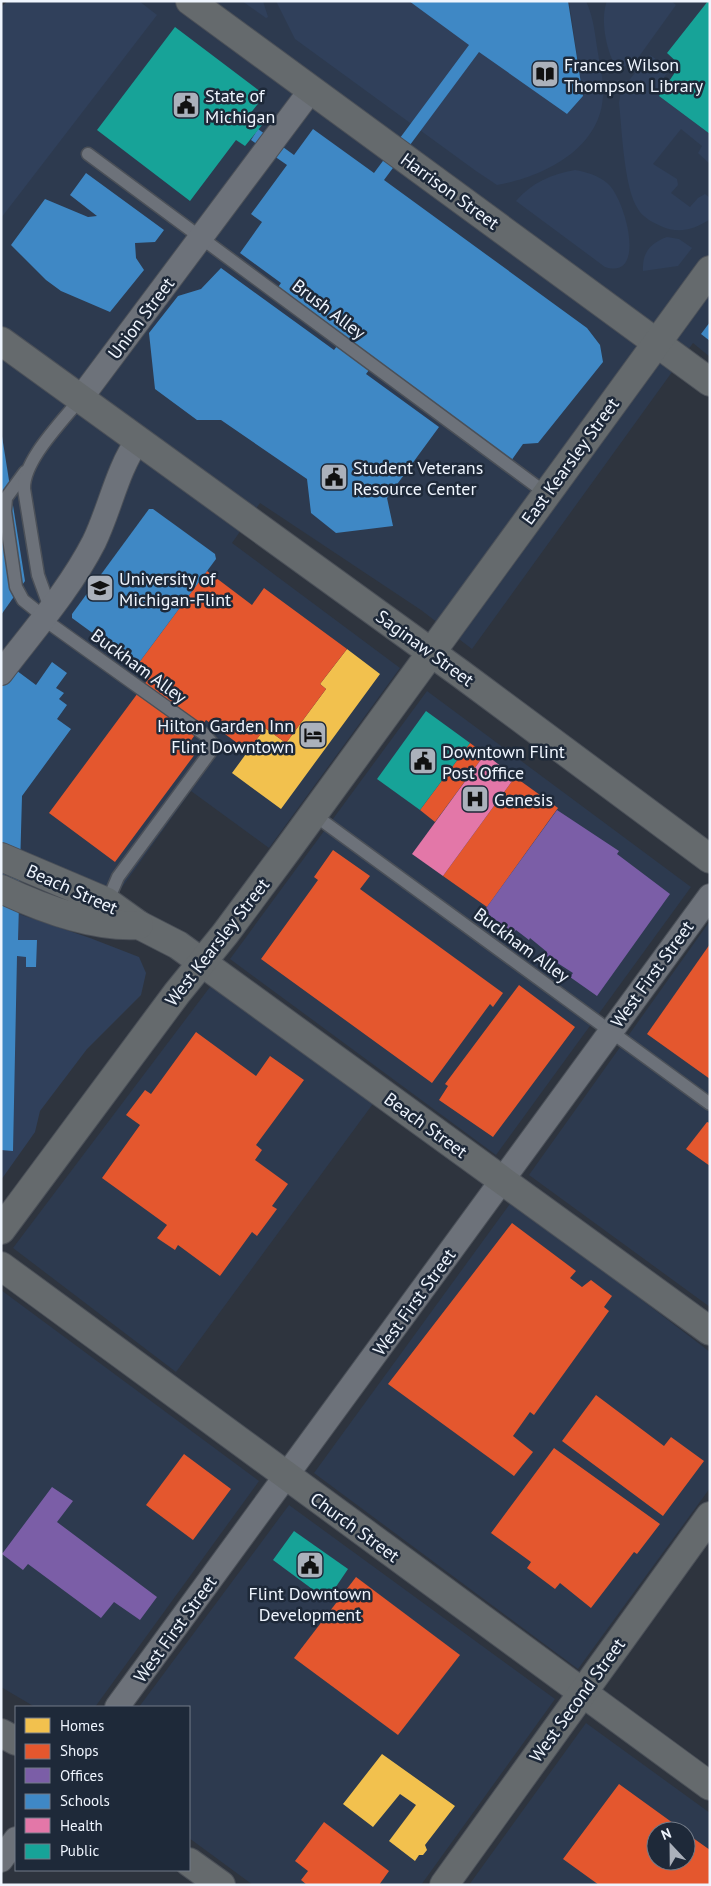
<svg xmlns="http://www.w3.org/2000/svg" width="711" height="1886" font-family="'PT Sans',sans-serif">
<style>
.built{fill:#2d3a4f;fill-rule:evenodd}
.green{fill:#30405b}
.homes{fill:#f2c14e}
.shops{fill:#e4572e}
.offices{fill:#7b5ea7}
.schools{fill:#3f88c5}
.health{fill:#e377a8}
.public{fill:#17a398}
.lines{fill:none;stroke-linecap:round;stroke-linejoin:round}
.lane-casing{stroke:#4b5058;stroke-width:15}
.street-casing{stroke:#4b5058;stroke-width:26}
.secondary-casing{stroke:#4b5058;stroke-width:30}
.lane{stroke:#6d727a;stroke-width:12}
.street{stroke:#6d727a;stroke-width:24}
.secondary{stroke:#656a6d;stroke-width:28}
.labels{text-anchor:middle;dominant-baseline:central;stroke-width:5;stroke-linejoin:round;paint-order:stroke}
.poi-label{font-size:18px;fill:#eff5fe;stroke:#1e2939;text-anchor:start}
.street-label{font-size:18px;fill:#eff5fe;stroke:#1e2939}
</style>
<rect width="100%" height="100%" fill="#2e343e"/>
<!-- built -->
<g class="built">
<path d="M8,1H710V357L693,343L472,649L421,610L260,503L232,543L400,668L269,848L191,791L115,897L23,859L15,1143H1V7Z"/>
<path d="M427,691L691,887L496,1155L230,959Z"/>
<path d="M710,921V1307L529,1175Z"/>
<path d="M213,983L375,1101L176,1372L13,1248Z"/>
<path d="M512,1201L710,1352V1488L578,1669L314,1473Z"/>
<path d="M1,1290L259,1481L95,1707H35L1,1687Z"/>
<path d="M289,1505L555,1699L421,1885H253L189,1838V1707H139Z"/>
<path d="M586,1723L710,1813V1885H469ZM656,1831H686V1861H656Z"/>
</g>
<!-- green -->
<g class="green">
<path d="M8,1H139L157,15L1,218V7Z"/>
<path d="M242,1H263L268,17L266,18Z"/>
<path d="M276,1H409L567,114L583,96L569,1H586C594,18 595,36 598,53C600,67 604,81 603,95C601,149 543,177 497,185L476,171L295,39Z"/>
<path d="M607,1H671L676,5L635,62L623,67L615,65C606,50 600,18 607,1Z"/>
<path d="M650,55L670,69L662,80L666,85L659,96L710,134V164L698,153L702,146L681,129L653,164L677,179L678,185L671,193L690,207L698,198L705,194L710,198V219C696,229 679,234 663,227C654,223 643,218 638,209C624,189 622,130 619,103L621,90Z"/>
<path d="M575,170C586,172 598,175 607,183C625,197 648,281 605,267L516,201C531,183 552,174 575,170Z"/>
<path d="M667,237L679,239L692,248L678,266L643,271C642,253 650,243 667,237Z"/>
<path d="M1,908L90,938L139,957L146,973L141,995L87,1049L40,1111L35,1132L1,1180Z"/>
</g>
<!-- homes -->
<g class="homes">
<path d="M347,649L380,674L281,809L232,773L265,728L286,743L326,689L320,684Z"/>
<path d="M382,1754L455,1806L425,1845L427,1850L423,1855H419L415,1861L389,1841L416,1805L400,1794L373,1827L343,1804Z"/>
</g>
<!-- shops -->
<g class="shops">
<path d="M207,571L252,605L264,588L347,649L320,684L326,689L286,743L265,728L248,751L206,720L189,743L198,750L115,862L49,813L149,678L141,671L143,668L138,664Z"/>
<path d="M470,743L485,754L435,822L420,810Z"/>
<path d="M515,777L558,808L487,907L443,876Z"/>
<path d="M333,850L370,876L360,889L503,993L493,1007L490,1004L432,1083L261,959L318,880L314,877Z"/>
<path d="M710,944V1079L647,1034Z"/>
<path d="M519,985L575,1027L493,1137L439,1100L448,1086L445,1084Z"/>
<path d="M196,1032L256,1076L270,1056L304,1080L256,1145L262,1150L255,1160L288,1184L272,1206L277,1209L257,1236L252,1232L220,1276L178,1245L175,1250L157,1238L167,1225L102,1178L140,1125L126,1115L145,1090L151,1094Z"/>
<path d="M707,1122L710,1123V1166L686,1149Z"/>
<path d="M512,1223L576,1271L570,1278L582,1287L591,1280L612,1296L604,1307L609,1311L534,1415L530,1412L513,1436L533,1452L514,1476L388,1384Z"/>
<path d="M596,1395L664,1446L671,1437L704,1461L663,1516L562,1441Z"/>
<path d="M554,1448L660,1524L637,1554L634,1552L591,1608L560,1583L555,1589L527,1568L531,1562L491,1533Z"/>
<path d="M184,1454L231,1489L193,1540L146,1505Z"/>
<path d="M356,1577L460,1655L398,1735L294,1658Z"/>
<path d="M619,1784L684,1831H656V1861H686V1833L710,1850V1885H599L563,1859Z"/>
<path d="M324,1822L389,1871L379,1885H307L301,1880L308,1871L295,1861Z"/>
</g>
<!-- offices -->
<g class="offices">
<path d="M557,810L619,851L617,854L670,894L597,996L570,977L573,973L545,955L547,952L530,938L529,940L516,930L513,933L484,911Z"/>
<path d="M52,1487L73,1501L57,1522L157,1597L140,1620L114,1602L101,1618L28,1564L23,1570L2,1554Z"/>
</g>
<!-- schools -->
<g class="schools">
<path d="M409,1H568L583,96L567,114L479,52L384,180L587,328L600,345L603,362L538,443L523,444L511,461L375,362L366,374L439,427L387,498L393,526L336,533L311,513L307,479L221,420H197L155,389L149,333L178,296L201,289L221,268L334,350L343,338L276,290L281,283L240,253L262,222L251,214L287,165L251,140L258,129L294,155L313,129L374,173L469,45Z"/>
<path d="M86,173L164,230L155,242L135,243L136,258L144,270L110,312L61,291L46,280L11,245L45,199L88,217L97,216L70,195Z"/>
<path d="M710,322V341L701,334Z"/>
<path d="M1,430L25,581L1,615Z"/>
<path d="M149,509H153L215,554L216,559L138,664H135L72,618V614Z"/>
<path d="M1,659L36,685L52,662L67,673L56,688L64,693L59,699L67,705L57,719L71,729L22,796L18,940H37L36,967H26V957L17,956L13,1151L1,1150Z"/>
</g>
<!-- health -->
<path class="health" d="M485,754L515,777L443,876L412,854Z"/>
<!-- public -->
<g class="public">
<path d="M708,1H710V134L659,96L680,65L667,53Z"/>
<path d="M175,27L265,95L249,115L262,125L245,146L236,140L190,201L97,130Z"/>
<path d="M426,711L470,743L420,810L377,779Z"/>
<path d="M294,1531L348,1569L327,1600L273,1560Z"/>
</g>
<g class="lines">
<!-- lane casing -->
<g class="lane-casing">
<g id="lane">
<path d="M88,154L547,494"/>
<path d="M25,472L6,498L5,511L16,587L23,600L43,616"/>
<path d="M50,608L38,575L24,489C23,460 63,421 80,399"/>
<path d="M42,618L204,734L213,744L211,751L118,877L106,905"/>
<path d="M313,814L710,1104"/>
</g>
</g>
<!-- street casing -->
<g class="street-casing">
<g id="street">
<path d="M80,399L311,90"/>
<path d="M1,673C33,631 70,589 94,542C110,509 117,470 138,440"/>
<path d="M117,1707L710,896"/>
<path d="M1,1860L16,1839"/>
</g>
</g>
<!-- secondary casing -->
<g class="secondary-casing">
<g id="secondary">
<path d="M190,1L710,382"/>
<path d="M1,341L461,674L710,859"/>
<path d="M1,857L107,902L139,925L178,945L710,1331"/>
<path d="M1,889C41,908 95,928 139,925"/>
<path d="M1,1230L177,993L225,934L288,849L710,270"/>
<path d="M1,1266L710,1786"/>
<path d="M1,1733L16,1741"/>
<path d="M189,1862L221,1885"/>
<path d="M444,1885L710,1516"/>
</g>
</g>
<!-- lane -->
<use href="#lane" class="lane"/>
<!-- street -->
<use href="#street" class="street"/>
<!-- secondary -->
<use href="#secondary" class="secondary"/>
</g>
<!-- icons -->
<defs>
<g id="library-square" transform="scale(1.4375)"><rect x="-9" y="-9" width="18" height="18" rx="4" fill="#abb1bb" stroke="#1e2939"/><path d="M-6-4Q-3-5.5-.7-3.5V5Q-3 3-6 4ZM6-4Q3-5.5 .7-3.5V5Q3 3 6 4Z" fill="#111"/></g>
<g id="civic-square" transform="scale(1.4375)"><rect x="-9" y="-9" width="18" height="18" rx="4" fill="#abb1bb" stroke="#1e2939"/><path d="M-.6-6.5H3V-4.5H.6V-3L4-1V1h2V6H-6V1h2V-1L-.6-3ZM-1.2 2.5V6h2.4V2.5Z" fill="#111"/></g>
<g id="university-square" transform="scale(1.4375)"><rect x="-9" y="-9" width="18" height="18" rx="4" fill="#abb1bb" stroke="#1e2939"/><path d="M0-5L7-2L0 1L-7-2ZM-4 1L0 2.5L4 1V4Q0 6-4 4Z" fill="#111"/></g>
<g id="hotel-square" transform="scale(1.4375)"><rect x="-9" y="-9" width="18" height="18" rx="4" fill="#abb1bb" stroke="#1e2939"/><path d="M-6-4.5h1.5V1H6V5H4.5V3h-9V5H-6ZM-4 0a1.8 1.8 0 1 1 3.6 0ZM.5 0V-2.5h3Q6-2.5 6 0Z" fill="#111"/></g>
<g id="hospital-square" transform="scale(1.4375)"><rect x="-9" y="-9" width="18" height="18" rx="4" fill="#abb1bb" stroke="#1e2939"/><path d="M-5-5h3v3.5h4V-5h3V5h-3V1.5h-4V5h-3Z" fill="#111"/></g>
</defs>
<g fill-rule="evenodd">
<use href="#library-square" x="545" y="74"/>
<use href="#civic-square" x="186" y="105"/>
<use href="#civic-square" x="334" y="477"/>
<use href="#university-square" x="100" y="588"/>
<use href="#hotel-square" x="313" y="735"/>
<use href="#civic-square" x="423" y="761"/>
<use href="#hospital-square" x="475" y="799"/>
<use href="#civic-square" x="310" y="1565"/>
</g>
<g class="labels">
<!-- poi labels -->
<g class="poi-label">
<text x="564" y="64">Frances Wilson<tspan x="564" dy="21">Thompson Library</tspan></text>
<text x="205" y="95">State of<tspan x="205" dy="21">Michigan</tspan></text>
<text x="353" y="467">Student Veterans<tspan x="353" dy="21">Resource Center</tspan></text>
<text x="119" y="578">University of<tspan x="119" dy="21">Michigan-Flint</tspan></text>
<text x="294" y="725" text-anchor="end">Hilton Garden Inn<tspan x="294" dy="21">Flint Downtown</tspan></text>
<text x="442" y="751">Downtown Flint<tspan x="442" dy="21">Post Office</tspan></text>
<text x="494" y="799">Genesis</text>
<text x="310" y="1593" text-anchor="middle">Flint Downtown<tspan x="310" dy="21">Development</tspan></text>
</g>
<!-- street labels -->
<g class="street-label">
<text transform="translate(450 191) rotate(36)">Harrison Street</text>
<text transform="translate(329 309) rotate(37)">Brush Alley</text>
<text transform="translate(141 318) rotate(-53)">Union Street</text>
<text transform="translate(570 461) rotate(-54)">East Kearsley Street</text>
<text transform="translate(425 648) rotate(36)">Saginaw Street</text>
<text transform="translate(139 666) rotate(36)">Buckham Alley</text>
<text transform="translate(72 889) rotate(24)">Beach Street</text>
<text transform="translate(217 942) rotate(-52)">West Kearsley Street</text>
<text transform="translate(522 945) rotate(36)">Buckham Alley</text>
<text transform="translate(652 974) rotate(-54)">West First Street</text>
<text transform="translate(426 1125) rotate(36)">Beach Street</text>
<text transform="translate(414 1302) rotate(-54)">West First Street</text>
<text transform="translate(355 1527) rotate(36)">Church Street</text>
<text transform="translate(175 1629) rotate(-54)">West First Street</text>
<text transform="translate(577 1700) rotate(-54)">West Second Street</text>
</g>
</g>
<!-- border -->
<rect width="711" height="1886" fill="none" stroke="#eff5fe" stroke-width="5"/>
<!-- legend -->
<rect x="15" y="1706" width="175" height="165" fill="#1e2939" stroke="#727b88"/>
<rect x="25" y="1718" width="25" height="15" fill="#f2c14e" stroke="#727b88"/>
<text x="60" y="1731" font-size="15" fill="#eff5fe">Homes</text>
<rect x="25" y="1744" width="25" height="15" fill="#e4572e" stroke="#727b88"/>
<text x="60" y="1756" font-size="15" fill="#eff5fe">Shops</text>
<rect x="25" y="1768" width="25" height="15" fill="#7b5ea7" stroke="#727b88"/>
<text x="60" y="1781" font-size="15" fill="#eff5fe">Offices</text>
<rect x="25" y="1794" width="25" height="15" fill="#3f88c5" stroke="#727b88"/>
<text x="60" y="1806" font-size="15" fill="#eff5fe">Schools</text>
<rect x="25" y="1818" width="25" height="15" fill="#e377a8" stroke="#727b88"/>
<text x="60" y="1831" font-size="15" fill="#eff5fe">Health</text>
<rect x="25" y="1844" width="25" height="15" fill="#17a398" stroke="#727b88"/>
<text x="60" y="1856" font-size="15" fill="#eff5fe">Public</text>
<!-- north arrow -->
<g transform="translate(671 1846) rotate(338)"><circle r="24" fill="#1e2939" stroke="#727b88"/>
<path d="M0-4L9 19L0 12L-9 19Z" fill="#abb1bb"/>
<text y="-8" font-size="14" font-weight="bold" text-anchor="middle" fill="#eff5fe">N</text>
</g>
</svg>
